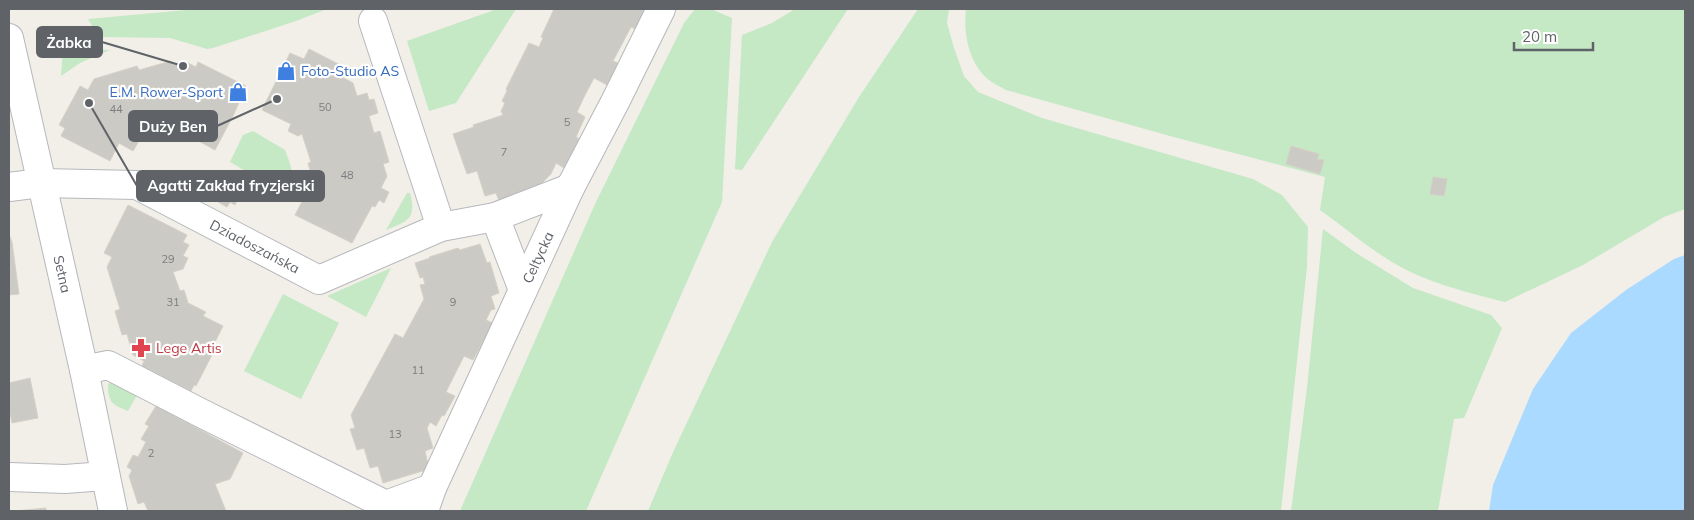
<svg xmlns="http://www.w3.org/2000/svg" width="1694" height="520" font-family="Mulish,sans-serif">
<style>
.green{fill:#c5e8c5}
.water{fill:#aadaff}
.building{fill:#cccac5;stroke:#d6d1c6}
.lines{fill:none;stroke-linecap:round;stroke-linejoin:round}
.minor-casing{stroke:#b5b8bc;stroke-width:30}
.minor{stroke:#fff;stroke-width:28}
.labels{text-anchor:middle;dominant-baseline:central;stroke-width:4.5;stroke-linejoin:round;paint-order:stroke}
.number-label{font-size:11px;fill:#7a7d7f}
.shop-label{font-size:14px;fill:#366cbe;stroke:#fff;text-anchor:start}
.street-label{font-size:14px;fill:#5f6368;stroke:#fff}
.health-label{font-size:14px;fill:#be3a42;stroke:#fff;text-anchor:start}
.leader{fill:none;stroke:#5f6368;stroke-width:2}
.callout-dot{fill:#5f6368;stroke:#fff;stroke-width:2}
.callout{fill:#5f6368;stroke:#5f6368;stroke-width:2}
.callout-label{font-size:15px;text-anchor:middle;font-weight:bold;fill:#fff}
</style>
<rect width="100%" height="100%" fill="#f1efe8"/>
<!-- green -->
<g class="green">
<path d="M197,9H327L296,21L213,48L207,49L170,38L99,37L88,19Z"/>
<path d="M497,9H516L456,103L429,111L407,41Z"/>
<path d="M695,9H711L732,18L722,202L586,511H460L595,204L684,23Z"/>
<path d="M795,9H848L742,170L735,169L742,35L772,23Z"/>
<path d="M918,9H949L947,23L954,48L964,76L978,92L1042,118L1253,179L1282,195L1308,227L1307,267L1281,511H648L674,450L772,242L859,97Z"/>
<path d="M966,9H1685V209L1664,217L1583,265L1505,302C1466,292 1427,283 1392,262C1367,247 1344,227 1320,210L1325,177L1170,136L1006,90C1001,87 994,84 989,80C969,64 963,34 966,9Z"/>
<path d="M63,48L110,50L80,63L61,76Z"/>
<path d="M253,131L285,150C288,158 293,170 292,178C288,201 241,168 230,162L243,135Z"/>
<path d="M407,193H410C417,219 408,221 386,230Z"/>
<path d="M1323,229L1356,253L1413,288L1491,315L1502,328L1464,418L1454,419L1438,511H1291L1307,388Z"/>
<path d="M391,268L366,317L327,296Z"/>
<path d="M283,294L339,323L301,399L244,371Z"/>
<path d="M112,380L137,395L128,411C112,405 108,402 108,385Z"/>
</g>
<!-- water -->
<path class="water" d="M1685,255V511H1489L1493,485L1533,389L1571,333L1626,290L1674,259Z"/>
<!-- building -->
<g class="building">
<path d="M554,9H646L635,29L631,27L613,61L618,63L607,85L594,78L584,97L577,112L585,117L576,137L579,139L564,168L556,163L551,174L539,186L499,201L496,193L485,196L477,171L467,174L453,134L474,127L473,125L503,115L501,111L505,103L502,101L507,91L506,89L529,43L539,47L543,38L541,37Z"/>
<path d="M309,49L346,68L342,77L353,83L357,96L367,93L369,100L374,99L378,113L369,116L374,133L380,131L389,162L383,164L387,176L381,188L389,192L384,203L379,200L375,207L372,206L352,243L295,215L315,177L311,174L308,163L311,162L302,134L298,136L288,131L291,124L262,110L290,53L304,59Z"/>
<path d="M171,61L173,65L184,61L196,67L198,62L246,86L234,114L215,150L195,139L194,141L174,131L172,136L161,139L156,125L136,131L139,141L133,151L119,143L110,161L61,136L65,128L59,125L80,86L88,90L94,79L137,66L139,70Z"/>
<path d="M1291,146L1319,154L1317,159L1324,160L1320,174L1286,164Z"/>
<path d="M1433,177L1447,179L1444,196L1430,194Z"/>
<path d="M228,182L237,187L234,192L239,195L235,205L230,202L227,207L218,202L220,197L215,195L219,185L225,188Z"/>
<path d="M128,205L187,235L183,242L189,245L183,256L188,258L183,269L173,272L180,291L184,290L188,303L206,312L203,316L223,326L212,348L215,349L196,386L194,385L191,391L142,366L144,361L133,355L127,334L122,335L115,311L120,309L107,267L112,257L104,253Z"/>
<path d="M9,234L12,242L19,294L9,295Z"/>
<path d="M480,244L487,263L490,262L499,293L491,296L495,309L491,310L486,320L493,323L473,360L464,356L446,392L455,396L444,416L442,415L436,426L430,422L427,428L433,448L425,451L429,469L383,483L378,466L370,468L364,448L357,450L350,429L355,428L351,415L395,334L403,338L424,299L420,285L425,284L423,277L420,278L415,263L430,258L429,257L458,248L460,250Z"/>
<path d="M30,378L38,418L12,423L9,408V383Z"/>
<path d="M156,406L243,453L230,479L215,484L226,511H148L144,502L138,504L129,476L132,470L127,467L133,455L138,457L146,442L141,439L149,426L145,424Z"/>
<path d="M46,508V511H15Z"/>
</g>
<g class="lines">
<!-- minor casing -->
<g class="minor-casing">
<g id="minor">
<path d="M373,21L441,227"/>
<path id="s1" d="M9,38L84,370L113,511"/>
<path id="s2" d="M9,187L41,183L137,185L319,280L441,227L495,217L570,188"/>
<path d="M495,217L523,290"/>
<path d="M84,370L108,365L201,413L386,505L432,488"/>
<path d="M9,477L65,479L105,476"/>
<path id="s3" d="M424,511L432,488L570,188L615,102L661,9"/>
</g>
</g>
<!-- minor -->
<use href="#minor" class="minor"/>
</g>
<!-- icons -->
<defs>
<g id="shop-bare" transform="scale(1.5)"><path d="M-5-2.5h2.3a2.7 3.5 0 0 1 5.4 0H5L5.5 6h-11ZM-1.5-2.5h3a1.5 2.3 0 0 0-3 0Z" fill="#3f7fe0" stroke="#fff" stroke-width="2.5" paint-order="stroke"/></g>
<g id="pharmacy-bare" transform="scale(1.5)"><path d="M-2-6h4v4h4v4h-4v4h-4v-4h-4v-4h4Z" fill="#e0444e" stroke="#fff" stroke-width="2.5" paint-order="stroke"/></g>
</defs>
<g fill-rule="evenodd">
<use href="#shop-bare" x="286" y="71"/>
<use href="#shop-bare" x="238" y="92"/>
<use href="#pharmacy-bare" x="141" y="348"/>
</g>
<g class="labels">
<!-- number labels -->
<g class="number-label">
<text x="325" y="107">50</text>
<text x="116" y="109">44</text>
<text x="567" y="122">5</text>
<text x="504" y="152">7</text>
<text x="347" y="175">48</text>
<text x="168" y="259">29</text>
<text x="173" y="302">31</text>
<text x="453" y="302">9</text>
<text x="418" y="370">11</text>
<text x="395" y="434">13</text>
<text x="151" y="453">2</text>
</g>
<!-- shop labels -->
<g class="shop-label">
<text x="301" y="71">Foto-Studio AS</text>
<text x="223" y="92" text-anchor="end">E.M. Rower-Sport</text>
</g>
<!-- street labels -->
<g class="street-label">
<text stroke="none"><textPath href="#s2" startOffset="261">Dziadoszańska</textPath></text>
<text stroke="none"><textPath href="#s3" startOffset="278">Celtycka</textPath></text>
<text stroke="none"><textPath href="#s1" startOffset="242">Setna</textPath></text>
</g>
<!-- health labels -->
<g class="health-label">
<text x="156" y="348">Lege Artis</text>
</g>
</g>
<!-- callouts -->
<path class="leader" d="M183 66L102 42M277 99L217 126M89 103L137 186"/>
<g class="callout-dot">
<circle cx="183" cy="66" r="5"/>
<circle cx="277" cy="99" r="5"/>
<circle cx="89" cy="103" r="5"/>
</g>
<g class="callout">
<rect x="37" y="27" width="65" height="30" rx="5"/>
<rect x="129" y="111" width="88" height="30" rx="5"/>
<rect x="137" y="171" width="187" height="30" rx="5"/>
</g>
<g class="callout-label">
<text x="69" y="48">Żabka</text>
<text x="173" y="132">Duży Ben</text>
<text x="231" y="191">Agatti Zakład fryzjerski</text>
</g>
<!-- border -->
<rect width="1694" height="520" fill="none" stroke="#5f6368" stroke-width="20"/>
<!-- scale -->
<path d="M1514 42v8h79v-8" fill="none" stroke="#5f6368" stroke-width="2.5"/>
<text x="1522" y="42" font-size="15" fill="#5f6368" stroke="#ffffff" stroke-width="4" paint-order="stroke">20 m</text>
</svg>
